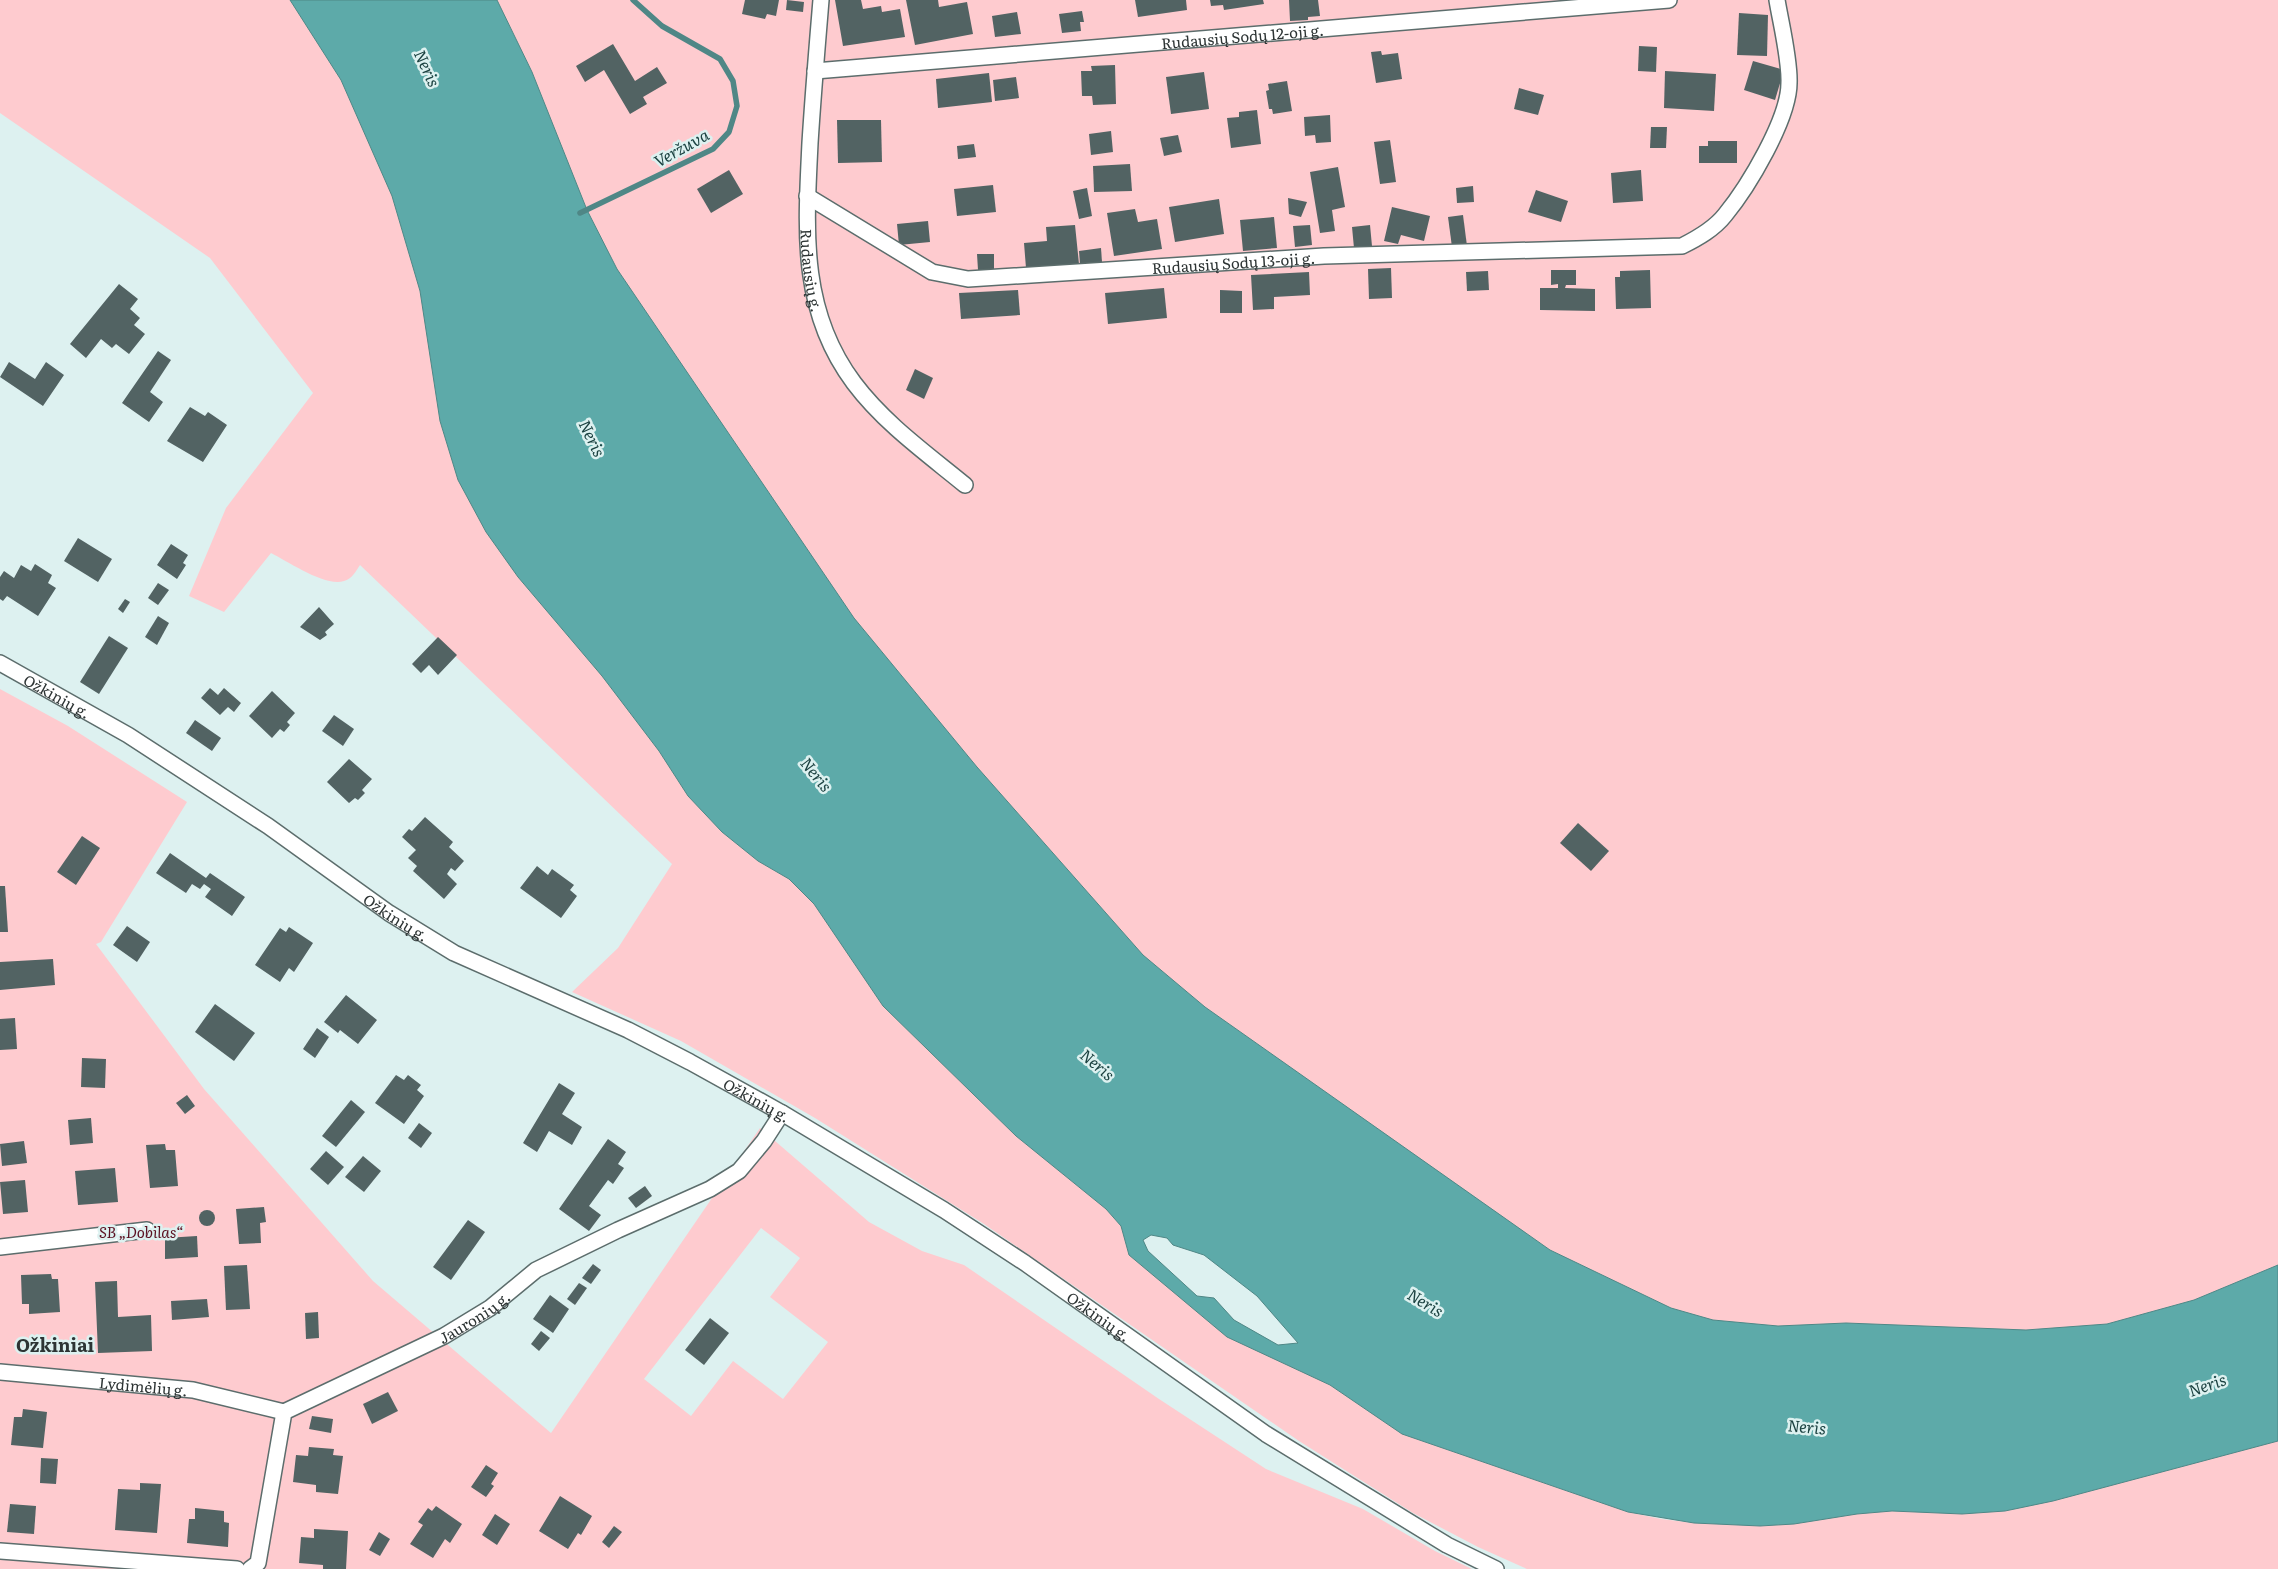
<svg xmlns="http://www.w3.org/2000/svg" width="2278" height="1569" font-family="Literata,serif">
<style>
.green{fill:#fecbcf;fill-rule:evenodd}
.water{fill:#5daaa9;stroke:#4f8786;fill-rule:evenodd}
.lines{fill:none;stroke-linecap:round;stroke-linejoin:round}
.stream{stroke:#4f8786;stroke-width:5.5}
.building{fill:#526363}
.street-casing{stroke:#5c6d6c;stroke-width:18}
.street{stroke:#fff;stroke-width:15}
.labels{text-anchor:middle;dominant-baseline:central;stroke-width:5;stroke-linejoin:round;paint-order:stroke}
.street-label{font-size:15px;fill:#2d3434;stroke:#ddf1f0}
.park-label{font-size:15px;font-style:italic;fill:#5b1021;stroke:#ddf1f0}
.water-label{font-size:16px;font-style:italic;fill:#1c4241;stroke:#ddf1f0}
.quarter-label{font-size:18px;font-weight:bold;fill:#2d3434;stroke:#ddf1f0}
</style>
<rect width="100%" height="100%" fill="#ddf1f0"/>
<!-- green -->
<g class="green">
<path d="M0,0H290L341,80L392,196L420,291L440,421L458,480L518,577L602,676L659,751L688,796L722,832L758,861L789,879L814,904L883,1006L1016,1136L1106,1209L1121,1226L1129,1255L1287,1364L1330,1385L1402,1434L1628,1512L1661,1519L1694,1523L1760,1526L1794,1524L1857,1514L1892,1511L1962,1514L2005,1511L2053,1501L2278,1441V1569H1527L1478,1547L1413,1513L1299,1441L984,1224L815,1118L681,1041L572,992L618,948L672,864L360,565C356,571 352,579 344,581C325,587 289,562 271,553L224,612L189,596L226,508L313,393L210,258L0,113Z"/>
<path d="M497,0H2278V1265L2194,1300L2107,1324L2026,1330L1846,1323L1778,1326L1713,1320L1671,1308L1550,1250L1205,1007L1143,955L977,767L854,618L617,269L587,210L532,72Z"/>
<path d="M0,689L68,726L187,802L101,942L96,944L204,1089L373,1281L551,1433L760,1128L869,1222L922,1251L964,1265L1159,1399L1266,1469L1363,1509L1435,1551L1472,1569H0ZM761,1228L800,1258L770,1297L828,1342L783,1399L733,1361L691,1416L644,1379Z"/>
</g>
<!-- water -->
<path class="water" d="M290,0H497L532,72L587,210L617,269L854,618L977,767L1143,955L1205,1007L1550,1250L1671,1308L1713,1320L1778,1326L1846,1323L2026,1330L2107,1324L2194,1300L2278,1265V1441L2053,1501L2005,1511L1962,1514L1892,1511L1857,1514L1794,1524L1760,1526L1694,1523L1628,1512L1402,1434L1330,1385L1227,1337L1129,1255L1121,1226L1106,1209L1016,1136L883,1006L814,904L789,879L758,861L722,832L688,796L659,751L602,676L518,577L486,532L458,480L440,421L420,291L392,196L341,80ZM1151,1235L1167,1238L1173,1245L1204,1255L1257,1296L1298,1343L1278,1345L1234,1320L1214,1298L1197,1296L1148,1251L1143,1240Z"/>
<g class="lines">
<!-- stream -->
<path class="stream" d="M580,213L713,149L729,132L737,106L733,81L720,59L662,26L633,0"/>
</g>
<!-- building -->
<g class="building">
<path d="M745,0H779L776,16L767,14L765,19L742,14Z"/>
<path d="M787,0L804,2L803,12L786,10Z"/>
<path d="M835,0H861L863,9L881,6L882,12L900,9L905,37L843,46Z"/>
<path d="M906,0H938L939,7L967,2L973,34L915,45Z"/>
<path d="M1135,0H1186L1187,10L1138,17Z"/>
<path d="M1210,0H1263L1264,4L1224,10L1223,5L1211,6Z"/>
<path d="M1289,0H1318L1320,16L1308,17V20L1290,21Z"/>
<path d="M1082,11L1084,22H1080L1081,31L1062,33L1059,14Z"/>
<path d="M1017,12L1021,34L995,37L992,16Z"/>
<path d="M1739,13L1768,15L1767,56L1737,55Z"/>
<path d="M613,44L635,81L657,67L667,83L643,97L647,104L630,114L604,70L585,82L576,66Z"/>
<path d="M1639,46L1657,47L1656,72L1638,71Z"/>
<path d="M1381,51L1382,55L1398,53L1402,79L1376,83L1371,52Z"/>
<path d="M1753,61L1784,70L1775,100L1744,90Z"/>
<path d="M1115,65L1116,104L1093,105L1092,96H1082L1081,71H1092L1091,66Z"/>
<path d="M1665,71L1716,74L1714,111L1664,108Z"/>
<path d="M1204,72L1209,109L1171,114L1166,77Z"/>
<path d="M989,73L992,102L938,108L936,79Z"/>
<path d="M1016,77L1019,98L995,101L993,80Z"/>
<path d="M1287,81L1292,111L1273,114L1272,109H1269L1266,91L1269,90L1268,84Z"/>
<path d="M1519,88L1544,95L1538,115L1514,109Z"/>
<path d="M1257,110L1261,144L1231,148L1227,118L1239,117V112Z"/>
<path d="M1330,115L1331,142L1316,143L1315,135L1305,136L1304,117Z"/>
<path d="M837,120H881L882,162L838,163Z"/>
<path d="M1651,127H1667L1666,148H1650Z"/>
<path d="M1111,131L1113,152L1091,155L1089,134Z"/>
<path d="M1178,135L1182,152L1164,156L1160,138Z"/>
<path d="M1390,140L1396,182L1380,184L1374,142Z"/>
<path d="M1708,141H1737V163H1699V146H1708Z"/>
<path d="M974,144L976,157L958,159L957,146Z"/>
<path d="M1130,164L1132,191L1094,192L1093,166Z"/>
<path d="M1338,167L1345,207L1332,210L1335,231L1320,233L1310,172Z"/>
<path d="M729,170L743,194L711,213L697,189Z"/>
<path d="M1641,170L1643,201L1613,203L1611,173Z"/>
<path d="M993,185L996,212L957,216L954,189Z"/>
<path d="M1473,186L1474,202L1457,203L1456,188Z"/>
<path d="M1087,188L1092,216L1079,219L1073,191Z"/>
<path d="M1536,190L1568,201L1561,222L1528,212Z"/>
<path d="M1288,198L1307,202L1301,217L1289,214Z"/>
<path d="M1219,199L1224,234L1175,242L1169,207Z"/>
<path d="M1392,207L1430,216L1424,241L1401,235L1398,244L1384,241Z"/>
<path d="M1135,209L1138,222L1157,219L1162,249L1114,256L1107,213Z"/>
<path d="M1463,215L1467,246L1452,247L1448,217Z"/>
<path d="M1274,217L1277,248L1243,251L1240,220Z"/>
<path d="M928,221L930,242L899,245L897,224Z"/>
<path d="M1075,225L1079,264L1026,268L1024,243L1047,241L1046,227Z"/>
<path d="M1310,225L1312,245L1295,247L1293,226Z"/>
<path d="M1370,225L1372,246L1354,248L1352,227Z"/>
<path d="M1101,248L1102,262L1080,264L1079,251Z"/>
<path d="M977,254H994V270H978Z"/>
<path d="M1391,268L1392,298L1369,299L1368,269Z"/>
<path d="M1551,270H1576V285H1566L1565,288L1595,289V311L1540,310V288H1558V284L1551,285Z"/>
<path d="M1650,270L1651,308L1616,309L1615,277H1620V271Z"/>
<path d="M1488,271L1489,290L1467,291L1466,272Z"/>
<path d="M1309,272L1310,295L1274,297V309L1253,310L1251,275Z"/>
<path d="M119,284L138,299L130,309L140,318L134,325L145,334L129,354L116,344L112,348L101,339L86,358L70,344Z"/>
<path d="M1164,288L1167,318L1108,324L1105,293Z"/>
<path d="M1018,290L1020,315L961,319L959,293Z"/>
<path d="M1220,290L1242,291V313H1220Z"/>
<path d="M158,351L171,360L150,392L163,402L149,422L122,403Z"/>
<path d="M9,362L35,379L46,362L64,375L43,406L0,377Z"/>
<path d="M915,369L933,378L924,399L906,390Z"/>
<path d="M190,407L205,416L208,412L227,425L203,462L167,441Z"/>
<path d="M78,538L112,559L98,582L64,561Z"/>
<path d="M171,544L188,555L183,563L186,565L177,579L157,565Z"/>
<path d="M35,564L52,575L48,583L56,588L38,616L7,596L3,601L0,599V577L4,571L14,578L21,565L31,571Z"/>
<path d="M158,583L169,590L158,605L148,598Z"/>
<path d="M125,599L130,602L123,613L118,609Z"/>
<path d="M319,607L334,624L325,632L327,635L320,640L300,627Z"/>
<path d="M158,616L169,623L157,645L145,637Z"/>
<path d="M109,636L128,648L99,694L80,682Z"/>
<path d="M438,637L457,655L438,675L429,665L421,673L412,664Z"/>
<path d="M210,688L218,695L224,688L241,703L234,712L228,707L220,715L201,698Z"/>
<path d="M272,691L295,713L287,722L290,725L284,732L280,729L272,738L249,716Z"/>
<path d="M334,715L354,729L343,746L322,731Z"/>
<path d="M195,720L221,738L212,751L186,733Z"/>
<path d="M349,759L372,779L362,790L365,793L358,800L355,798L349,803L327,782Z"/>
<path d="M425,817L453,842L449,847L464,861L455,871L451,868L447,874L457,884L444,899L413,871L417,866L408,858L416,850L402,837L409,829L412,831Z"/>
<path d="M1578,823L1609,851L1591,871L1560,843Z"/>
<path d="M82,836L100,848L76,885L57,872Z"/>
<path d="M170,853L206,878L210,873L245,897L232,916L205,897L211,889L204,884L200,889L192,884L186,893L156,873Z"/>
<path d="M537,866L548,875L552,869L574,885L570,890L577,896L561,918L520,888Z"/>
<path d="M0,886H5L8,932H0Z"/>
<path d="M127,926L150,942L137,962L113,945Z"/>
<path d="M289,927L313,943L294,972L289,968L280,982L255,965L280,928L286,932Z"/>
<path d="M53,959L55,985L0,990V962Z"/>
<path d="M346,995L377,1020L358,1044L340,1030L338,1033L324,1022Z"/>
<path d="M215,1004L255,1033L234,1061L195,1032Z"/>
<path d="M15,1018L17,1049L0,1050V1019Z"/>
<path d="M317,1028L329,1037L315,1058L303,1049Z"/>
<path d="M82,1058L106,1059L105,1088L81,1087Z"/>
<path d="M396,1075L404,1080L408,1075L421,1085L417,1090L424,1096L404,1124L375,1103Z"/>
<path d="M559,1083L575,1093L562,1114L582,1127L572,1145L549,1131L537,1152L523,1143Z"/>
<path d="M187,1095L195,1106L185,1114L176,1103Z"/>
<path d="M351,1100L365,1112L336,1147L322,1136Z"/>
<path d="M91,1118L93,1143L70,1145L68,1120Z"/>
<path d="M419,1123L432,1133L421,1148L408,1138Z"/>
<path d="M608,1139L626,1152L618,1164L624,1168L613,1184L608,1180L589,1206L601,1215L589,1231L559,1209Z"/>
<path d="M24,1141L27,1163L2,1166L0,1144Z"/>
<path d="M165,1144L166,1150H175L178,1186L150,1188L146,1145Z"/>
<path d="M326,1151L344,1167L328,1185L310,1169Z"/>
<path d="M363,1156L381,1171L364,1192L345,1177Z"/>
<path d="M115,1168L118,1202L78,1205L75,1171Z"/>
<path d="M25,1180L28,1212L3,1214L0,1182Z"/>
<path d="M645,1186L652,1196L636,1208L628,1198Z"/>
<path d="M264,1207L266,1222L260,1223L261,1243L239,1244L236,1209Z"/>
<circle cx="207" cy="1218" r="8"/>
<path d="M468,1220L485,1232L451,1280L433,1267Z"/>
<path d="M197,1236L198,1257L165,1259V1238Z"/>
<path d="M593,1264L601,1270L591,1284L582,1278Z"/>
<path d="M247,1265L250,1309L226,1310L224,1266Z"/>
<path d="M51,1274L52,1279H58L60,1312L29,1314V1304H22L21,1275Z"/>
<path d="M117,1281L118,1317L151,1315L152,1351L98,1353L95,1282Z"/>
<path d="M579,1283L587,1288L575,1305L567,1299Z"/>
<path d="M550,1295L569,1309L553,1333L533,1319Z"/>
<path d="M207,1299L209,1317L172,1320L171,1301Z"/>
<path d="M318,1312L319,1338L306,1339L305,1313Z"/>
<path d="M710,1318L729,1333L704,1365L685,1350Z"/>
<path d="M541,1331L550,1338L539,1351L531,1344Z"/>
<path d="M388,1392L398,1411L372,1424L363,1404Z"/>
<path d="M23,1409L47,1412L43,1448L11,1445L14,1417H22Z"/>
<path d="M312,1416L333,1419L331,1433L309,1429Z"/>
<path d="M309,1447L334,1449L333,1455L343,1456L338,1494L316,1492V1485L293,1482L296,1455L308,1456Z"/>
<path d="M41,1458L58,1459L56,1484L40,1483Z"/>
<path d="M486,1465L498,1473L491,1484L494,1486L486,1497L471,1487Z"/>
<path d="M140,1483L161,1484L157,1533L115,1530L118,1489L140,1490Z"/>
<path d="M560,1496L592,1516L581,1535L578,1533L568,1549L539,1531Z"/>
<path d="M10,1504L36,1506L34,1534L7,1532Z"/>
<path d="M436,1506L462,1524L450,1543L445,1539L433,1558L410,1544L423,1525L418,1522L428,1508L432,1511Z"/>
<path d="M195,1508L224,1511V1522L229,1523L228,1547L187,1543L189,1519H195Z"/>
<path d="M495,1514L510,1524L497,1545L482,1535Z"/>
<path d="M614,1526L622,1532L609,1548L602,1542Z"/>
<path d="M314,1529L348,1531L346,1569H323V1565L299,1563L301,1537L314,1538Z"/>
<path d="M379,1532L390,1539L380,1556L369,1550Z"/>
</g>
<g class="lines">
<!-- street casing -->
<g class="street-casing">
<g id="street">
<path id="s1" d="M821,0C817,48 813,95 810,143C806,228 799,310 854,383C884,423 926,453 965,485"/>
<path id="s2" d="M815,71L1669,0"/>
<path id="s3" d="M807,196L932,272L968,279L1324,256L1682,246C1698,238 1714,229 1725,215C1748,187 1789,119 1789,83C1790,60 1781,24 1777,0"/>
<path id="s4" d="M0,663L128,735L268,826L389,913L454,953L628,1030L690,1062L782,1113L944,1210L1025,1263L1266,1434L1447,1545L1496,1569"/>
<path d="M0,1247L147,1230"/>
<path id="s5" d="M0,1372L193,1390L284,1412"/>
<path d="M0,1551L237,1569"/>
<path id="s6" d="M250,1569L258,1563L284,1412L444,1336L490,1308L536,1270L618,1230L710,1189L739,1171L764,1141L782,1113"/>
</g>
</g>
<!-- street -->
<use href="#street" class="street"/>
</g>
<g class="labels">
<!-- street labels -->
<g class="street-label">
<text stroke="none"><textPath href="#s2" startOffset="429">Rudausių Sodų 12-oji g.</textPath></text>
<text stroke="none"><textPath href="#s3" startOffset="449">Rudausių Sodų 13-oji g.</textPath></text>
<text stroke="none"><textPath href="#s1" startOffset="271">Rudausių g.</textPath></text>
<text stroke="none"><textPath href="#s4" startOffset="66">Ožkinių g.</textPath></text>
<text stroke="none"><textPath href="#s4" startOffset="471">Ožkinių g.</textPath></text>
<text stroke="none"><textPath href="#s4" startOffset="876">Ožkinių g.</textPath></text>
<text stroke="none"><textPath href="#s6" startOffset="376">Jauronių g.</textPath></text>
<text stroke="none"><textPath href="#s4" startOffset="1281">Ožkinių g.</textPath></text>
<text stroke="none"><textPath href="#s5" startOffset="144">Lydimėlių g.</textPath></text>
</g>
<!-- park labels -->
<g class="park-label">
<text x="141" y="1231">SB „Dobilas“</text>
</g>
<!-- water labels -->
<g class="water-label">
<text transform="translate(428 68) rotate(65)">Neris</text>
<text transform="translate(681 147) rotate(-29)">Veržuva</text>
<text transform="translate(593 438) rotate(64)">Neris</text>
<text transform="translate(817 774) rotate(51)">Neris</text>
<text transform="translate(1098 1064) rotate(40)">Neris</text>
<text transform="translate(1426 1302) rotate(31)">Neris</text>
<text transform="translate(2207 1384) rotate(-19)">Neris</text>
<text transform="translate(1807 1426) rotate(5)">Neris</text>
</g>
<!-- quarter labels -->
<g class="quarter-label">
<text x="55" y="1344">Ožkiniai</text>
</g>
</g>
</svg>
